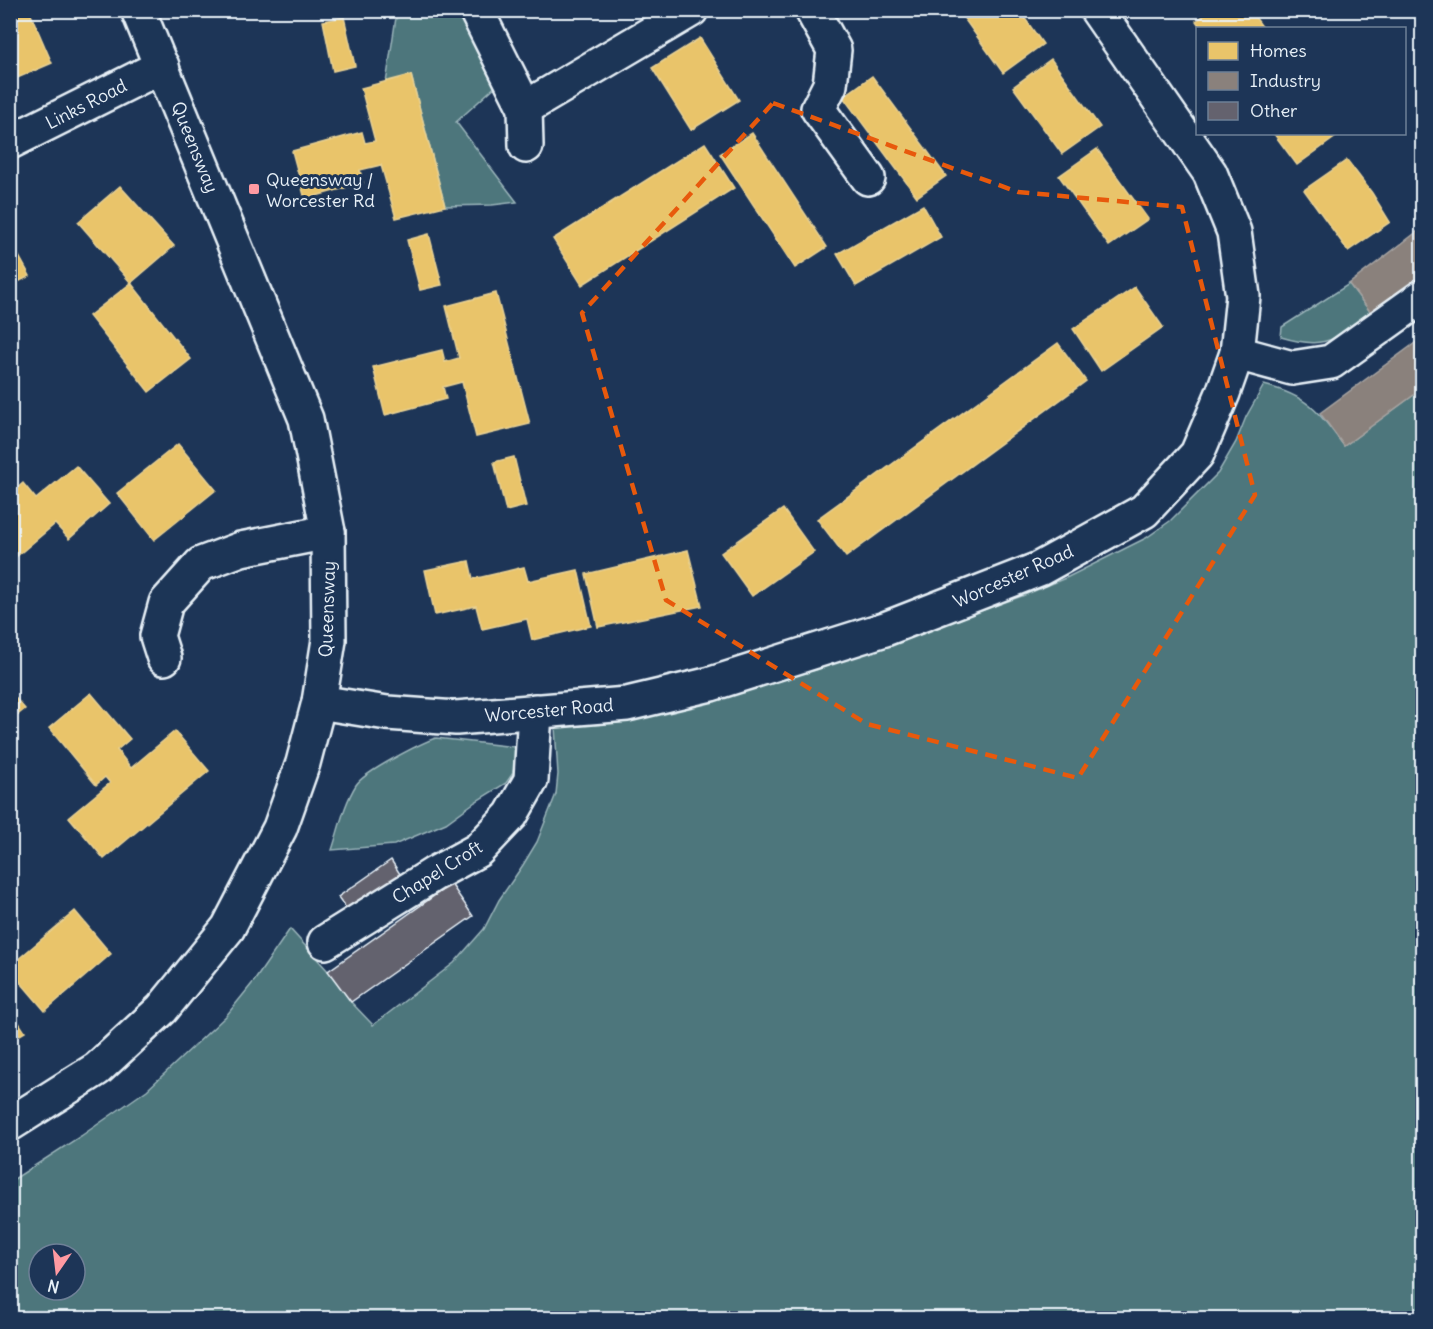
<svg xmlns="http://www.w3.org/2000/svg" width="1433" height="1329" font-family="Delius,sans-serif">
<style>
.green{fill:#4d767b;stroke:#9ab4ba;stroke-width:1.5;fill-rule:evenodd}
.homes{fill:#e9c46a;stroke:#e9d295;stroke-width:1.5}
.industry{fill:#8a817c;stroke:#a6a3a1;stroke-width:1.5}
.building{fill:#64626e;stroke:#e8f1f8;stroke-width:1.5}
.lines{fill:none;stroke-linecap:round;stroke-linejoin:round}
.minor-casing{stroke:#e8f1f8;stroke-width:38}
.minor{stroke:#1d3557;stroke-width:33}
.marked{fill:none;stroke:#e8590c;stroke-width:4.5;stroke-dasharray:12 8;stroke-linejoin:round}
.poi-dot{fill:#ff9aa2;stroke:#1d3557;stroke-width:2}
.labels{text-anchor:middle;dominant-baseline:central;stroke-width:6;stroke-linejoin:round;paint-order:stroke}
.street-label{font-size:18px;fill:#e8f1f8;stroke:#1d3557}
.poi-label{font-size:18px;fill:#e8f1f8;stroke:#1d3557;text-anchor:start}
</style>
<rect width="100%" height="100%" fill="#1d3557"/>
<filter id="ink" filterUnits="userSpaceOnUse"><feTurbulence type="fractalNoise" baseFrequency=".0167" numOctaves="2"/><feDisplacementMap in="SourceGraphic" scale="12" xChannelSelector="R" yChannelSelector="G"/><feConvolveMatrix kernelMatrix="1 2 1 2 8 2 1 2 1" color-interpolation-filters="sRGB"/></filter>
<g filter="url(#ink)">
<!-- green -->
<g class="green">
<path d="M397,11H459L499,83L456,122L517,202L492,205L445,206L411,75L386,83Z"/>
<path d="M1349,284L1372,314C1334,338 1328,351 1281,337L1282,327Z"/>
<path d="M1264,385C1308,396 1318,411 1344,446L1422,389V1318H11V1181L81,1136L147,1090L226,1016L255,980L290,929L328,971L351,1002L373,1025L454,963L484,929L499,900L523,865L537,842L556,794L558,774L555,727L633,720L816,670L1022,596L1068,577L1146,538L1170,521L1218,473L1236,442L1246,417ZM39,1254H75V1290H39Z"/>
<path d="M436,738L515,747V761L513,773L506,783L475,802L446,823L394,845L332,850C339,829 344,804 356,785C364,772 421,743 436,738Z"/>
</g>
<!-- homes -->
<g class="homes">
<path d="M10,10H29L52,63L10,81Z"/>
<path d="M958,10H1019L1043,44L1003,73Z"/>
<path d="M1212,10H1250L1263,28H1201L1196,21Z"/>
<path d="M344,17L355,66L333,71L323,21Z"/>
<path d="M700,38L739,100L691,130L652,68Z"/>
<path d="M1051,59L1100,127L1062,154L1013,87Z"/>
<path d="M411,75L445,206L396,218L381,165L360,170L363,183L305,199L292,151L362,132L365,143L375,141L361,88Z"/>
<path d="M872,76L946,176L917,197L843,97Z"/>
<path d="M752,133L827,247L795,268L720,154Z"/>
<path d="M1274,134H1340L1297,165Z"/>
<path d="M705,143L734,188L582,285L553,239Z"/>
<path d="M1097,149L1148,219L1109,246L1059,176Z"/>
<path d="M1347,160L1372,193L1390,222L1348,251L1304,190Z"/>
<path d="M120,186L174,246L131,283L78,222Z"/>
<path d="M923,205L941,237L856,286L837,254Z"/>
<path d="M429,234L442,285L420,290L407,240Z"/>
<path d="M10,240L30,276L10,286Z"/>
<path d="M131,283L191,359L149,392L89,316Z"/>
<path d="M1135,287L1163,327L1101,371L1073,329Z"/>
<path d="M496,293L530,424L476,437L462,382L443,387L446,399L385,415L373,367L442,350L445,362L459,358L446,306Z"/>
<path d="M1058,343L1086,381L846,557L817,519Z"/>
<path d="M178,444L216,490L154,540L117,493Z"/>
<path d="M514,457L526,506L506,511L494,462Z"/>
<path d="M76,466L109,504L69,539L55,524L10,562V494L23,483L36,499Z"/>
<path d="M783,509L814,552L752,596L721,553Z"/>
<path d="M688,550L702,606L598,627L586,574Z"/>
<path d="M469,561L473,579L524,567L528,581L578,570L591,626L532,640L527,619L482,629L476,606L435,615L425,570Z"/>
<path d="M10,692L25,709L10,721Z"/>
<path d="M91,693L130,739L117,750L131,768L175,731L209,771L104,859L69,817L110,783L105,777L96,785L49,728Z"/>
<path d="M75,911L111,954L45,1011L10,970V966Z"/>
<path d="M10,1009L25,1032L10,1041Z"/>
</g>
<!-- industry -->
<g class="industry">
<path d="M1422,228V275L1372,314L1349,284Z"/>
<path d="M1422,338V389L1344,446L1320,413Z"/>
</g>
<!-- building -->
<g class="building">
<path d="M391,860L400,874L348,911L338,897Z"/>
<path d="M451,884L473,916L351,1002L328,971Z"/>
</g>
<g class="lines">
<!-- minor casing -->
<g class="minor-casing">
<g id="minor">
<path d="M476,10L525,108L526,146"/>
<path d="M812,10L834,50L830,85L818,109L868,178"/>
<path d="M525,108L691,10"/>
<path d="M10,142L162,66"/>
<path d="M1237,353L1292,368L1331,362L1422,297"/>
<path d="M164,658L157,636L166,603L201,564L241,549L328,532"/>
<path d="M319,702L387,713L456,718L627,704L711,684L885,629L1039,569L1144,511L1197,454L1223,393L1237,353L1243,296L1234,232L1210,173L1097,10"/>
<path d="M325,942L434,874L478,850L511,815L531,780L535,711"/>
<path d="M10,1124L97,1069L162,1009L228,928L280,828L303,763L319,702L329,640L328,532L306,419L138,10"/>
</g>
</g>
<!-- minor -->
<use href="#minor" class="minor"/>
</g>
</g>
<!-- marked area -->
<path class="marked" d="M773,103L1018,192L1182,207L1255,495L1078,778L867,724L666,600L582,313Z"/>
<!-- markers -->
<rect class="poi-dot" x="248" y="183" width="12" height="12" rx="3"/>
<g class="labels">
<!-- street labels -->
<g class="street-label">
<text transform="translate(86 104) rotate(-27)">Links Road</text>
<text transform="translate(195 147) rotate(68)">Queensway</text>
<text transform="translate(1013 576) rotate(-24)">Worcester Road</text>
<text transform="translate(327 609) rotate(-88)">Queensway</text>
<text transform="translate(549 710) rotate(-5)">Worcester Road</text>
<text transform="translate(437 872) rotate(-32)">Chapel Croft</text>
</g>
<!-- poi labels -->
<g class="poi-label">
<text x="266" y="179">Queensway /<tspan x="266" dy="21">Worcester Rd</tspan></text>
</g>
</g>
<!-- margin -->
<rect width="1433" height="1329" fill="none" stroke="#1d3557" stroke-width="36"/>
<rect x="18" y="18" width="1397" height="1293" fill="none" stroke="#e8f1f8" stroke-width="2" filter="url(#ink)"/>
<!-- legend -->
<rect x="1196" y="27" width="210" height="108" fill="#1d3557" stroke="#6e8097" stroke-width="1.5"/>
<rect x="1208" y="42" width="30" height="18" fill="#e9c46a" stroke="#6e8097" stroke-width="1.5"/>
<text x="1250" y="57" font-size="18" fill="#e8f1f8">Homes</text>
<rect x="1208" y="72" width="30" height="18" fill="#8a817c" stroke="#6e8097" stroke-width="1.5"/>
<text x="1250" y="87" font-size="18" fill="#e8f1f8">Industry</text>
<rect x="1208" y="102" width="30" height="18" fill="#64626e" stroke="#6e8097" stroke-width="1.5"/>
<text x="1250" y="117" font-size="18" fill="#e8f1f8">Other</text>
<!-- north arrow -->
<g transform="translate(57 1272) rotate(194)"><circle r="28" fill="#1d3557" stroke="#6e8097" stroke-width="1.5"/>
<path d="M0-4.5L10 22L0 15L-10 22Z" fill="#ff9aa2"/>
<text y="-9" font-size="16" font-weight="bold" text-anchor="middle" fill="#e8f1f8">N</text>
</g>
</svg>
